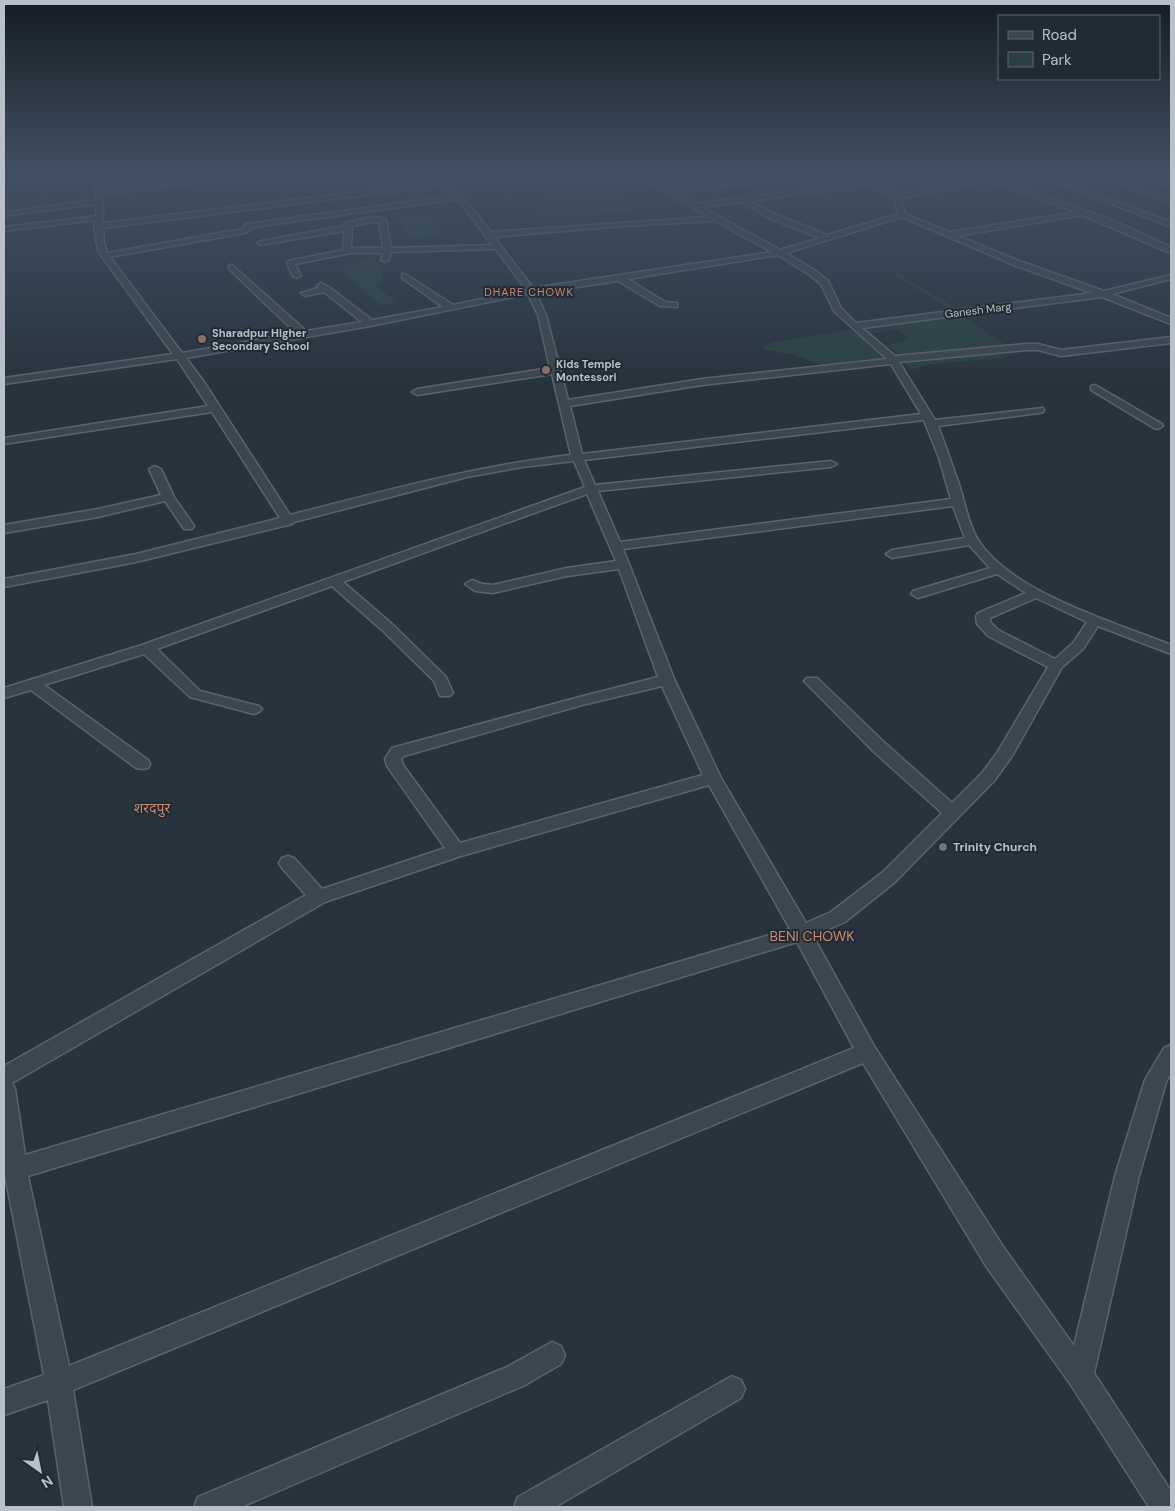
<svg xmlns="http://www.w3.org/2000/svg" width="1175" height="1511" font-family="'DM Sans','Noto Sans Devanagari',sans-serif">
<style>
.green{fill:#2a4140}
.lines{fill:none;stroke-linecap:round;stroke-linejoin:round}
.minor-casing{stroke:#59646c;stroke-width:3}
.minor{fill:#3b464e;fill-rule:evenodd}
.education-dot{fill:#8d6e63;stroke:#202b33;stroke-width:2}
.worship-dot{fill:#6b7280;stroke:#202b33;stroke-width:2}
.labels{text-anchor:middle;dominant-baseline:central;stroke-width:4;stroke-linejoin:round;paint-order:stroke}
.far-neighbourhood-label{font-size:11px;letter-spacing:1px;fill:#cd8a6f;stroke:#202b33}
.far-street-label{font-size:11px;fill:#b8c1c9;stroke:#202b33}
.far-poi-label{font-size:11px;font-weight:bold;fill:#b8c1c9;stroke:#202b33;text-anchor:start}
.poi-label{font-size:12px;font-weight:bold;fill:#b8c1c9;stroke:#202b33;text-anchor:start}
.neighbourhood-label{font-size:14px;fill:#cd8a6f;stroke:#202b33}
</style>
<rect width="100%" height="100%" fill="#27343e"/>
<!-- green -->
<g class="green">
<path d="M44,174H63L67,187L88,185L89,188L46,194Z"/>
<path d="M613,194L635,212L540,218L529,201Z"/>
<path d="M398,216H422L434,220L443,236L411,239Z"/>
<path d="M373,255L383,271L382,279L376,286L397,302L382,306L354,282L340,267L351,265Z"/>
<path d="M897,273L961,311L956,312L892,274Z"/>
<path d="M960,314L1014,351L1006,358L930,364L910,370L902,357L886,345L902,342L908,337L897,329L869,334L862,327Z"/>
<path d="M855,329L896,363L831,369L795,355L766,350L761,346L774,342Z"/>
</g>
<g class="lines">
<!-- minor casing -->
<g class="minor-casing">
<g id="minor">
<path d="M93,174H99L102,190L243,174H262L259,176L103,194V223L433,183L420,174C428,174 431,177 438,180C464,194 472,208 491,232L708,217L636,174H643L649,177L690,174L687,176L654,180L671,190L796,174H813L810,176L677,193L696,204L861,182L847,174C858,174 867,183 877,183C897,182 916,173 936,174L882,186L898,195L1005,174H1017L997,179L1112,220L1171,247V252H1168L1082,215L958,236L1022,262L1104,291L1171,275V279L1112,294L1171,318V324L1102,297L862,328L895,356L1026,344H1038L1061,350L1171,337V343L1061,356L1038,350H1026L899,362L935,420L1043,408L1044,410L1043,412L1039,413L938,426C946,447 953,467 960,487C965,504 968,523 977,538C1009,592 1114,622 1171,645V654L1098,626L1083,649L1062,667L1012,756L994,781L895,882L845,922L813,936L874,1046L1004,1248L1074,1346L1115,1176L1145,1080L1164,1048L1171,1045V1073L1166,1082L1139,1176L1094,1373L1171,1491V1507H1149L1071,1385L986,1266L863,1063L73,1390L92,1507H64L48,1400L4,1415V1389L44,1375L4,1170V1066L306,895L282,868L279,863L282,858L288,856L294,858L322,889L445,848L387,766L385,759L392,748L572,699L658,677L619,569L567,576L493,593L475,591L465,584L472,580L483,584L493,585L567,568L616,561L587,494L343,582L392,624L446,677L453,693L450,696H440L434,681L382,630L332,586L157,649L200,691L259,706L262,709L259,712L254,714L190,697L144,654L44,685L148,760L150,764L148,768L142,769L136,768L31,690L4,698V688L142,645L585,487L574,461L522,467L467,477L294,522L292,524L136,562L4,587V579L136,554L280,518L212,412L4,444V438L208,406L177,359L4,384V378L173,354L98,251L94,226L96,220L4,231V227L96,216V204L4,216V212L96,200ZM989,181L1076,212L950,232L905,214L901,198ZM868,185L894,198L898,214L827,235L775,214L749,201ZM438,186L453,196L254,223L246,224L243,229L107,253L104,243L103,228ZM458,199L492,245L391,248L386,220C376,213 357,221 345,223L344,226L261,241L257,243L261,245L344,231L343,250L288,261L287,263L293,276L297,278L301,276L295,264L351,253H383L381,260L385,262L389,260L391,252L496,249L526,290L453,305L405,274H402V278L443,307L372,320L329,287L321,283L317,286L318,288L301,293L305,296L324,292L362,322L306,331L232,265H229V269L296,333L182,353L110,257L245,233L254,227ZM741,202L769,218L820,238L780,250L702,207ZM902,217L1016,266L1092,293L856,323L841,308L828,281L816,271L786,253ZM715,221L772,252L533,288L494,237L623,226ZM371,222H379L383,248H351L352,226ZM778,255L810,275L821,284L834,311L887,359L702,379L568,400L546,315L536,293L618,281L660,306L677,307V303L665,302L628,279ZM528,294L538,315L550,368L417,389L412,392L417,395L552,374L571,455C474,466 385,491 290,515L204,382L186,358L370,326ZM891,364L921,414L582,454L570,406L702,385ZM924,420L939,458L951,499L620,542L598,491L831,467L837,464L831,461L595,485L584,460ZM953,506L965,538L892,550L886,554L892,558L969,545L990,568L913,591L911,594L918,598L997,574L1026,593L978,613L976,616L977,624L988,636L1048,667L997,753L982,773L952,803L885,743L817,678H807L804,681L807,684L873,751L942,813L883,872L831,912L806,923L721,778L675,681L623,549ZM1036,598L1087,622L1073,643L1055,659L998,630L991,623L990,618ZM662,686L703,775L460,843L403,765L401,759L404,756L582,705ZM709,785L790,929L25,1155L15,1089L12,1083L325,902L461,856ZM797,942L854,1048L69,1366L28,1176Z"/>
<path d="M1035,174H1043L1171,222V227Z"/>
<path d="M1090,174H1099L1171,199V203Z"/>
<path d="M1137,174H1146L1171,183V187Z"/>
<path d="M1095,385L1162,424L1163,426L1158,429L1154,428L1091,390V386Z"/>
<path d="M155,466L161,469L174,497L194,526L192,529H184L165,501L98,517L4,533V525L98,509L161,495L149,469Z"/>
<path d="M552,1342L561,1346L565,1355L561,1364L525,1385L241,1507H194L198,1497L507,1367Z"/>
<path d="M732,1376L741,1380L745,1389L741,1398L555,1507H514L518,1497Z"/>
</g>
</g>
<!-- minor -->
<use href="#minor" class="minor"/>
</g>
<!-- sky -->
<linearGradient id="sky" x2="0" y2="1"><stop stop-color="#151d22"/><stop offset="0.45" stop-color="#415063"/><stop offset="1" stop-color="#415063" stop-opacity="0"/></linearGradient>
<rect width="1175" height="385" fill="url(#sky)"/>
<!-- markers -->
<g class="education-dot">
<circle cx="202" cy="339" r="5"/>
<circle cx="546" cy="370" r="5"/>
</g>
<circle class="worship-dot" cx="943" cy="847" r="5"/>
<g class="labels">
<!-- far-neighbourhood labels -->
<g class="far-neighbourhood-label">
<text x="529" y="292">DHARE CHOWK</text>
</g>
<!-- far-street labels -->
<g class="far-street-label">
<text transform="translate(978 310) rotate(-7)">Ganesh Marg</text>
</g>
<!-- far-poi labels -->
<g class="far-poi-label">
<text x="212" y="333">Sharadpur Higher<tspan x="212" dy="13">Secondary School</tspan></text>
<text x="556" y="364">Kids Temple<tspan x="556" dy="13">Montessori</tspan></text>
</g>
<!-- poi labels -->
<g class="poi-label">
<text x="953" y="847">Trinity Church</text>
</g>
<!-- neighbourhood labels -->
<g class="neighbourhood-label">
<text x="152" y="808">शरदपुर</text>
<text x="812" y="936">BENI CHOWK</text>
</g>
</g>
<!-- border -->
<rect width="1175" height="1511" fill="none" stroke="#b8c1c9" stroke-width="10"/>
<!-- legend -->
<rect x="998" y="15" width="162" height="65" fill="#202b33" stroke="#5d676f"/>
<rect x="1008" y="31" width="25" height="8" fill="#3b464e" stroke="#5d676f"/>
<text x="1042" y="40" font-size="15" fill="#b8c1c9">Road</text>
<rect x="1008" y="52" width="25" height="15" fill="#2a4140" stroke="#5d676f"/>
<text x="1042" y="65" font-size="15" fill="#b8c1c9">Park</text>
<!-- north arrow -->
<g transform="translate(40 1471) rotate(147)" stroke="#202b33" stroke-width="4" paint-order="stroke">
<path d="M0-4L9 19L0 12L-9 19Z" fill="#b8c1c9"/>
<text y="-8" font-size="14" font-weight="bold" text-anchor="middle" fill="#b8c1c9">N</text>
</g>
</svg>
